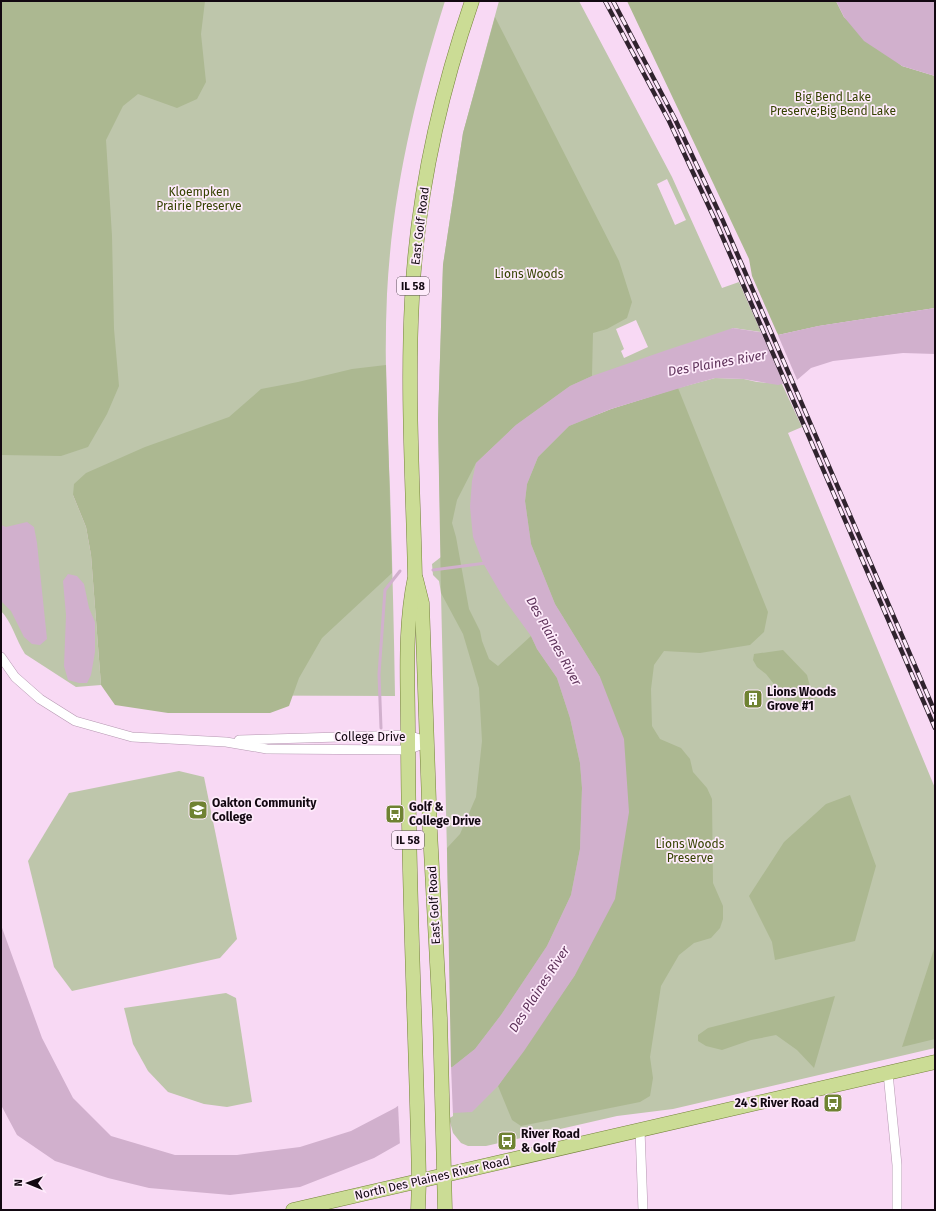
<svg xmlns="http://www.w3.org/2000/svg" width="936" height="1211" font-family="'Fira Sans',sans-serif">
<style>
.green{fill:#bec6ab;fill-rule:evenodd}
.forest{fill:#acb891}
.water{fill:#d1b0cd}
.pier{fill:#f8d9f4}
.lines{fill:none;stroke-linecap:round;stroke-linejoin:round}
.stream{stroke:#d1b0cd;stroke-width:3}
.minor-casing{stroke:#b597b1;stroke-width:10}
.primary-casing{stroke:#748339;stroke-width:15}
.minor{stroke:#fff;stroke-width:9}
.primary{stroke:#cbdc95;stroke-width:14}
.rail-casing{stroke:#30232e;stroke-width:4.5}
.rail{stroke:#feebfb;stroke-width:3;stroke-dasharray:9;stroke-linecap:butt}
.labels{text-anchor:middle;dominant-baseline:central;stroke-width:3.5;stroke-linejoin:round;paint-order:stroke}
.shield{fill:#feebfb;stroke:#594c57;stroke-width:1}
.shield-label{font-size:11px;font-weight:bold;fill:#120811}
.park-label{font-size:12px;fill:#354201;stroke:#feebfb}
.street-label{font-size:12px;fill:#120811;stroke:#feebfb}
.poi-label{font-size:12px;font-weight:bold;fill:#120811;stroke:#feebfb;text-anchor:start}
.water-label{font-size:13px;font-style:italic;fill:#5e325a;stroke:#feebfb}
</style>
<rect width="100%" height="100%" fill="#f8d9f4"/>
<!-- green -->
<g class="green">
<path d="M1,1H445C415,96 392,194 387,294C384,359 387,423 390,488C392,557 394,626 395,696L116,695L114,468L73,495L86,527L91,555L101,685L76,687L25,654C16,640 12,622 1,611Z"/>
<path d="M499,1H579L672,177L722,288L739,282L761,332L733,328L590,417L678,388L715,378L744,379L757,382L782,384L802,427L788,433L935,788V1048L673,1109L617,1116L486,1146H468L461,1143L453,1133L449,1118L452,1116L453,1113L441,593L439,581L433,575L432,564L441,557L438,420L443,265L463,133ZM667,179L686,220L675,225L657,184ZM636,320L648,347L624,358L621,351L624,349L616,329Z"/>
<path d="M179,771L204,777L237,939L220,958L72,991L54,967L28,861L69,793Z"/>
<path d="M226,993L236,998L252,1102L227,1107L204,1104L168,1092L148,1071L133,1044L124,1008Z"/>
</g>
<!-- forest -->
<g class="forest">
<path d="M1,1H205L201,34L206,82L197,99L177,108L138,94L123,106L106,140L112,236L114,329L119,386L107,414L88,447L61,456L1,455Z"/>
<path d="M627,1H836L844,17L902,66L935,76V308L819,326L778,335L752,276L749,259Z"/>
<path d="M495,17L619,261L632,302L627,318L607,329L593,333L592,376L570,386L516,425L476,463L457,500L452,523L456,537L469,609L480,631L482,641L489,659L498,666L531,636L537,649L557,678L570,718L580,763L582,788L580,849L571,895L547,946L501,1015L475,1049L451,1068L447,848L460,834L476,797L482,741L479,688L463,634L441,593L438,420L443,265L463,133Z"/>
<path d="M386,365L392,573L322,638L299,678L289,706L270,713H168L115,705L101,685L91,555L86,527L73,495L74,484L86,473L145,447L229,417L261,389L298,382L352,369Z"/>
<path d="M678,388L768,612L764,632L750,645L700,653L664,651L654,665L651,689L652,726L660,739L681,748L690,759L693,772L707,788L712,799L713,883L723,906V919L720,928L711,938L694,943L679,955L661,986L650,1057L653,1078L650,1096L640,1102L521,1126L512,1120L498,1086L575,975L600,677L555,604L531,544L525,501L527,484L538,457L569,426L611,409Z"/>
<path d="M783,650L807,675L815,706L795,705L785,698L766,674L757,667L753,660L754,654Z"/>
<path d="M850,795L876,866L855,941L775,960L772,942L749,896L784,842L826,804Z"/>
<path d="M935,946V1039L902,1047Z"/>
<path d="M835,996L814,1068L797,1050L776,1035L751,1040L722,1050L706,1046L698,1041V1035L708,1028Z"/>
</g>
<!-- water -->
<g class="water">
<path d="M836,1H935V76L902,66L864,41L844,17Z"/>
<path d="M935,308V354L903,353L833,361L811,368L797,380L778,385L744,379L715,378L690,385L611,409L569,426L538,457L527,484L525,501L531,544L555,604L600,677L624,739L629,812L615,899L575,975L524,1051L498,1086L472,1112L453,1113L374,1158L300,1187L230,1195L149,1188L108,1178L55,1161L17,1135L1,1105V925L42,1038L73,1098L111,1136L175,1155H237L300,1147L351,1131L395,1108L451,1068L475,1049L501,1015L547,946L571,895L580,849L582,788L580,763L570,718L557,678L537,649L531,636L504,599L483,563L473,537L470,507L472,481L476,463L516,425L570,386L592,376L664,351L733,328L778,335L818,326Z"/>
<path d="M27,522L34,527L37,543L47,639L40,645L32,644L24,637L11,611L1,601V525L6,527Z"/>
<path d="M68,574L77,576L84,584L89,608L95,622V652L91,675L87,683H79L68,680L64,666L66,615L63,581Z"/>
</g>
<!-- pier -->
<g class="pier">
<path d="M760,330L777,333L798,382L784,385Z"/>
<path d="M451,1066L453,1116L400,1146L398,1104Z"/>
</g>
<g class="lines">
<!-- stream -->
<g class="stream">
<path d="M433,570L486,563"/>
<path d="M381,728L379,674L385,590L400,571"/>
</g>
<!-- minor casing -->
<g class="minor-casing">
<g id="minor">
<path d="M1,657L15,677L40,699L75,721L132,737L226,742L267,749L407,750L428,742"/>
<path d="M239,740L408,735L428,742"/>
<path d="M888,1073L897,1165V1210"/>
<path d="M640,1130L643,1210"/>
</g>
</g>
<!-- primary casing -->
<g class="primary-casing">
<g id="primary">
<path d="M416,579L422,603L430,831L440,1018L445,1210"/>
<path d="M293,1210L935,1062"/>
<path d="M418,1210L419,1181C416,1032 408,883 408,734C408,682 404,629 415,577C413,485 407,391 412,299C417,197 439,97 472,1"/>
</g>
</g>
<!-- minor -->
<use href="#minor" class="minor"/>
<!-- primary -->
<use href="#primary" class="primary"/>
<!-- rail casing -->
<g class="rail-casing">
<g id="rail">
<path d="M605,1L669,121L716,222L935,728"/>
<path d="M613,1L675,119L723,221L935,712"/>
</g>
</g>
<!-- rail -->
<use href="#rail" class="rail"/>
</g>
<!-- icons -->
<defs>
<g id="building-square" transform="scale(1)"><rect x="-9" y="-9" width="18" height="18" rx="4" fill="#6f8232" stroke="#feebfb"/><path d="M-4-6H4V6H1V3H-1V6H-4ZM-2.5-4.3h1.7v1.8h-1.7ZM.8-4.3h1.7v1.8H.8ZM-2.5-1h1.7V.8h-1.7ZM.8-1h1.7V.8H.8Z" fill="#fff"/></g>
<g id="university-square" transform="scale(1)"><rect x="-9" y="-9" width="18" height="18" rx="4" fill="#6f8232" stroke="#feebfb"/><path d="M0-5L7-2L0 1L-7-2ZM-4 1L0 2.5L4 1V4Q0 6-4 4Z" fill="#fff"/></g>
<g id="bus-square" transform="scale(1)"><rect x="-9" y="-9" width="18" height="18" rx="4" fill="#6f8232" stroke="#feebfb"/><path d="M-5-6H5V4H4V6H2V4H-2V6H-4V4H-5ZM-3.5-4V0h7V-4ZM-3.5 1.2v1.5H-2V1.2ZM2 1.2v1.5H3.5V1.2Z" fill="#fff"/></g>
</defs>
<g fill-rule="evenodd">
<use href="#building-square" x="753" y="699"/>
<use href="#university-square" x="198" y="810"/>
<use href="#bus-square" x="395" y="814"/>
<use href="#bus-square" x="833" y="1103"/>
<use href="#bus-square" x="507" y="1141"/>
</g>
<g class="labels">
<!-- shield labels -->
<g class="shield">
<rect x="397" y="277" width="32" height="18" rx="3"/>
<rect x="392" y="831" width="32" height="18" rx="3"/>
</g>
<g class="shield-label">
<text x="413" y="286">IL 58</text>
<text x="408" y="840">IL 58</text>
</g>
<!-- park labels -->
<g class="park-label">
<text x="833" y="97">Big Bend Lake<tspan x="833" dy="14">Preserve;Big Bend Lake</tspan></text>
<text x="199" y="192">Kloempken<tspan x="199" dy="14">Prairie Preserve</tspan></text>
<text x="529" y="274">Lions Woods</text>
<text x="690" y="844">Lions Woods<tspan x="690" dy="14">Preserve</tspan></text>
</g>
<!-- street labels -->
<g class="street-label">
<text transform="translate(420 226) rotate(-83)">East Golf Road</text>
<text x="370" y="737">College Drive</text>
<text transform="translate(434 905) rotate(-93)">East Golf Road</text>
<text transform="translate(432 1178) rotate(-13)">North Des Plaines River Road</text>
</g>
<!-- poi labels -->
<g class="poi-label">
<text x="767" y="692">Lions Woods<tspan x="767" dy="14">Grove #1</tspan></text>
<text x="212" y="803">Oakton Community<tspan x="212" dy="14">College</tspan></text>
<text x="409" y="807">Golf &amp;<tspan x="409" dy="14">College Drive</tspan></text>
<text x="819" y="1103" text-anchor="end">24 S River Road</text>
<text x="521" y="1134">River Road<tspan x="521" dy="14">&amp; Golf</tspan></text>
</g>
<!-- water labels -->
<g class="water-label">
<text transform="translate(717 363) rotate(-10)">Des Plaines River</text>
<text transform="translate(554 641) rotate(61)">Des Plaines River</text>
<text transform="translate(539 989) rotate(-57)">Des Plaines River</text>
</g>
</g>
<!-- border -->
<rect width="936" height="1211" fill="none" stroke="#120811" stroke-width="4"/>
<!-- north arrow -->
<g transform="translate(28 1183) rotate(271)" stroke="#feebfb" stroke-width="3" paint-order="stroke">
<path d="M0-3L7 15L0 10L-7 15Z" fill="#120811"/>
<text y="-6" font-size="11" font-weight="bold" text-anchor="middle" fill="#120811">N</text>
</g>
</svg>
